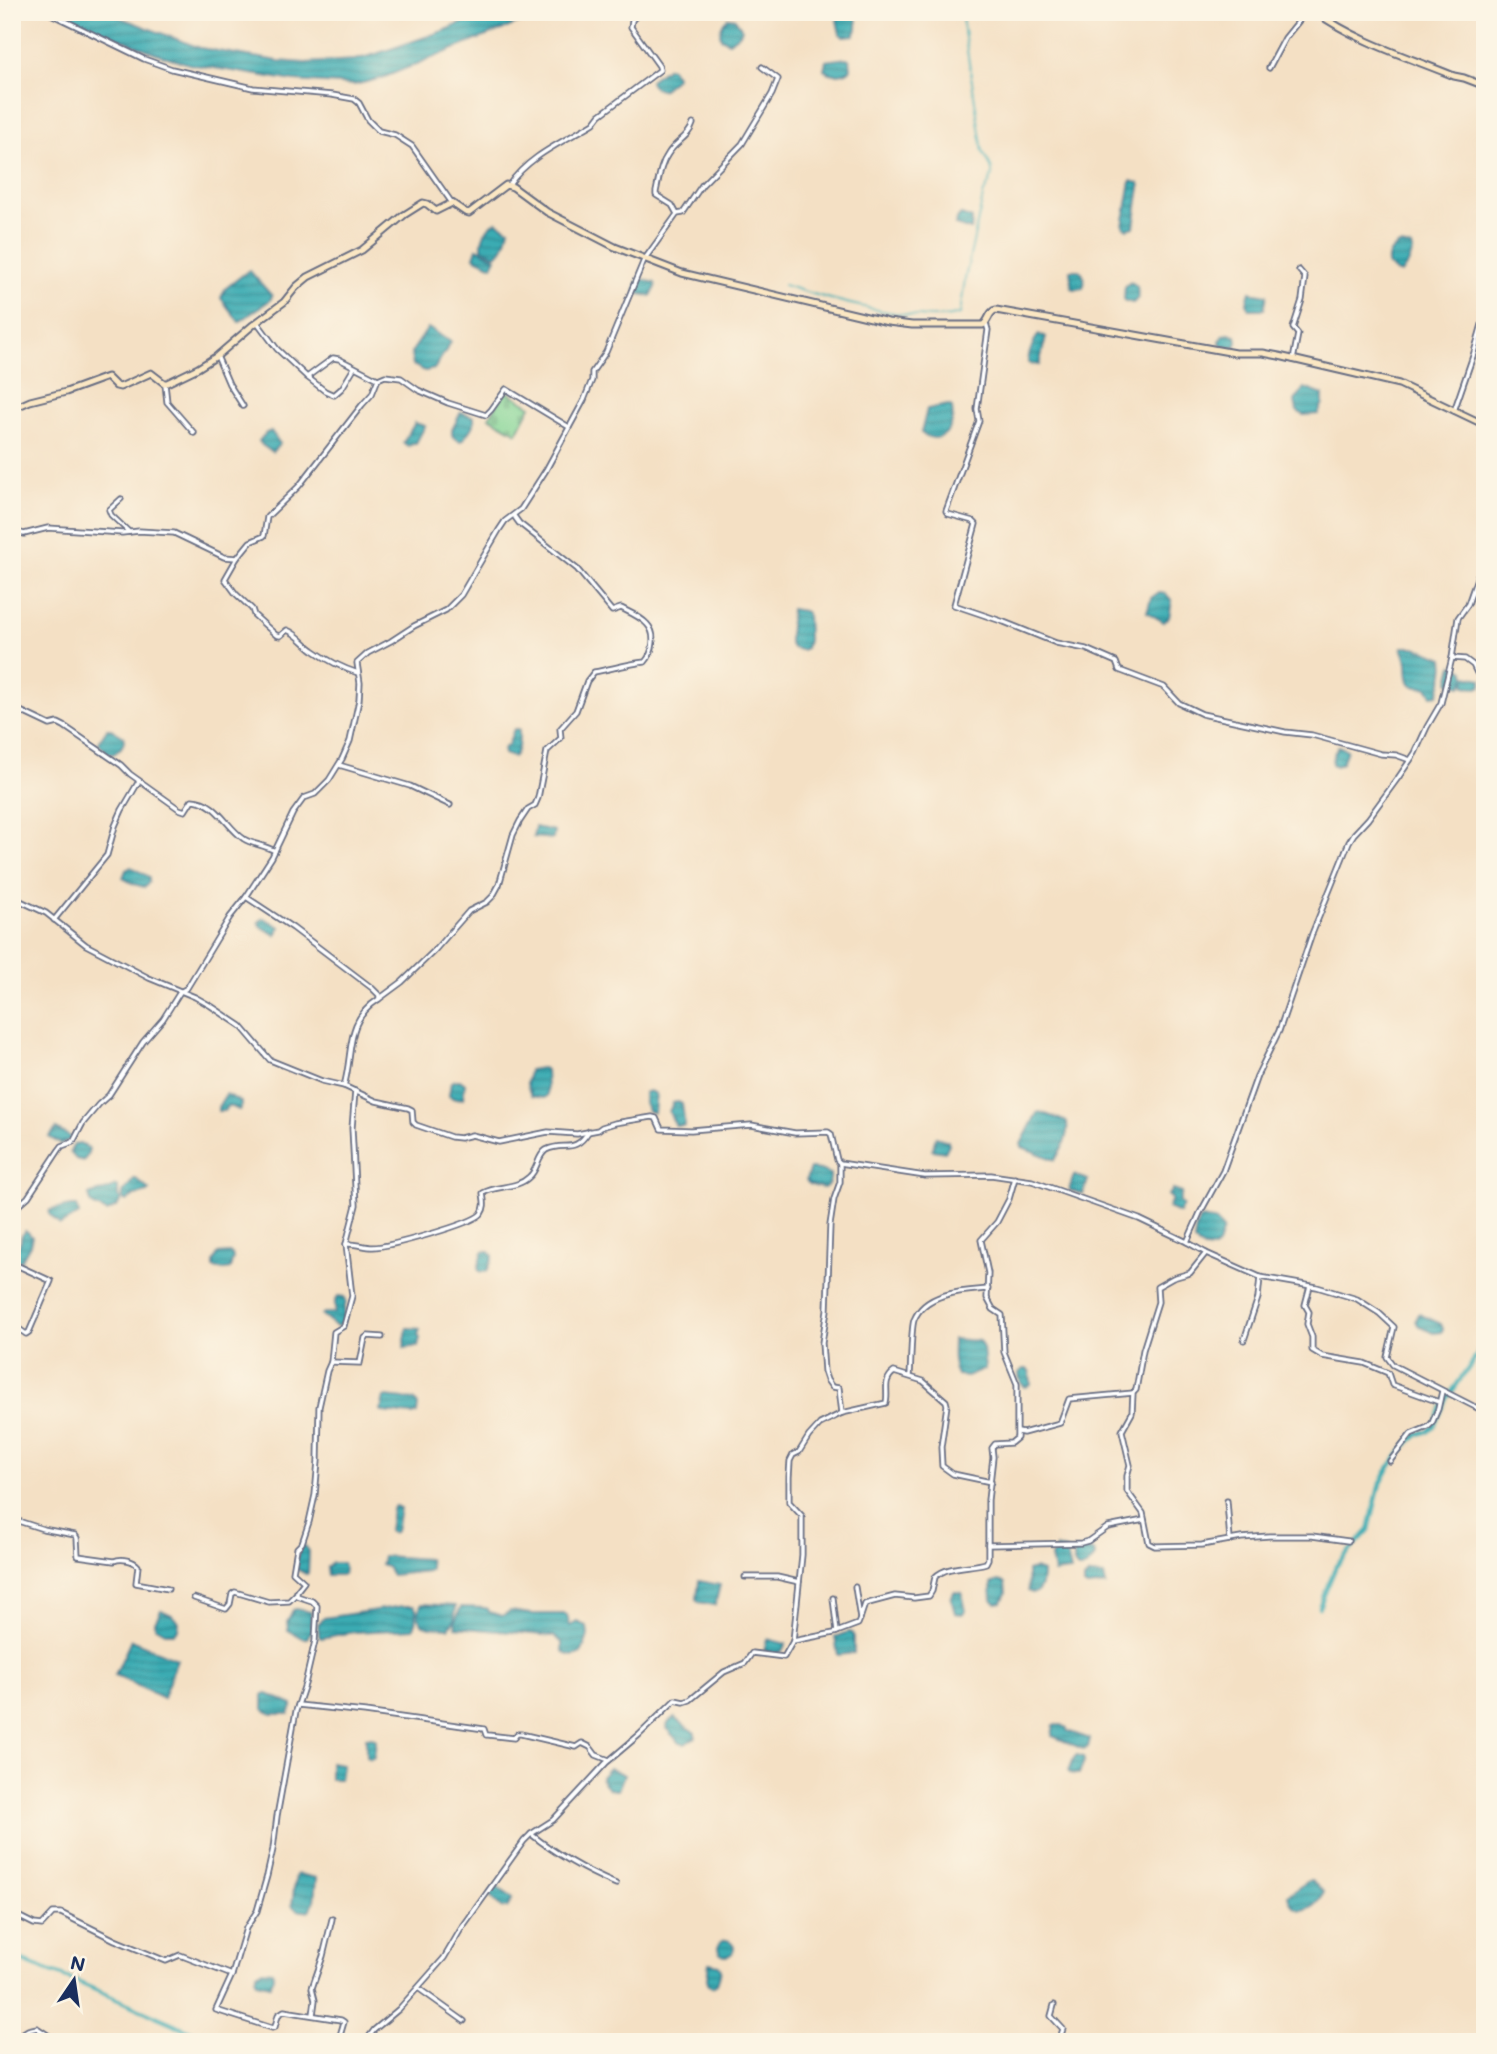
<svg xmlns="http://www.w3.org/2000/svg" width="1497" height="2054" font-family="Mali,sans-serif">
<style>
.cemetery{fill:url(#cemetery-stones);stroke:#50827a;stroke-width:2}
.water{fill:url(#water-rules);stroke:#2a6e88;stroke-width:2}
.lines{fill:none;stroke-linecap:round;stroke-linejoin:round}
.stream{stroke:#3aacb3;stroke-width:2}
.canal{stroke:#3aacb3;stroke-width:4.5}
.street-casing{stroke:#676d82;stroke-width:7}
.secondary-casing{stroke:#676d82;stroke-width:9}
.street{stroke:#fff;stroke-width:3.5}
.secondary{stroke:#fbe7c3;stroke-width:5}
</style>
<defs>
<pattern id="cemetery-stones" width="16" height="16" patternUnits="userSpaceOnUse" patternTransform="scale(1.75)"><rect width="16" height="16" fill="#84d596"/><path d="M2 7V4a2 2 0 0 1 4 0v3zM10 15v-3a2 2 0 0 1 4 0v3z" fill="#71b784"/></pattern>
<pattern id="water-rules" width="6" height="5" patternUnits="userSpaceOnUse" patternTransform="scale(1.75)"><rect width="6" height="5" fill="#3aacb3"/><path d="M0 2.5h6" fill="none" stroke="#308c95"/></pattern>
</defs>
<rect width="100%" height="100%" fill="#fcf5e5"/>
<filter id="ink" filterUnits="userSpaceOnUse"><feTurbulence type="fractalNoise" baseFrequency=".0143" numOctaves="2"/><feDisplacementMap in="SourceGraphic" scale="14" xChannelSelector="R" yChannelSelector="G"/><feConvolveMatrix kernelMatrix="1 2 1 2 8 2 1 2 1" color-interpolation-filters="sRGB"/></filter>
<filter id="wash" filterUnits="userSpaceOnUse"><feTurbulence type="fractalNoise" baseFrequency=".00686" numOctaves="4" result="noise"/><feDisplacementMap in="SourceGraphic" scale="28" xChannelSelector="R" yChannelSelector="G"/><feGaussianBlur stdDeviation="1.57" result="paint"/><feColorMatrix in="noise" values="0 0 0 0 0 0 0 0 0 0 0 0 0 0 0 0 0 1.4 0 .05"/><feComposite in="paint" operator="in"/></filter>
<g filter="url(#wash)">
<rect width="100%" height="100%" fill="#f4e0c4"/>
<!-- cemetery -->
<path class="cemetery" d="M506,391L531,406L517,433L489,417Z"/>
<!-- water -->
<g class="water">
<path d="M57,12H106L200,48L278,61L305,63L355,60L376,54L446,30L487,12H546L382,78L354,85L295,81L189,64L155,53Z"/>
<path d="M841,12L855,14C857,21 859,29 854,35L843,36L840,34L837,20Z"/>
<path d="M728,18H734L742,29L740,33L729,42L721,38C719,31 722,23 728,18Z"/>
<path d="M847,58L850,60L851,69C844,75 830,76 824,69L826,61Z"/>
<path d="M668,67L671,68L676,76L675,79L663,89C657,90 650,86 650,80Z"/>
<path d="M1131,181L1139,183L1140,187L1134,227L1127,229L1123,226Z"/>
<path d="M961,215L972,219L971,230L955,225L958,218Z"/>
<path d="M496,222L509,229C506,239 505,251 495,255L482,248C481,237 487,227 496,222Z"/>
<path d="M1400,245L1411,247L1413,251L1408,264L1401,273H1397L1389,266C1385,257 1392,249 1400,245Z"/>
<path d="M477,248L496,258L492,266L474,257Z"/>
<path d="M249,270L272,296L270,300L239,322L221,298L225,289Z"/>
<path d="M1070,270H1079C1084,273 1086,283 1083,288L1075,289L1072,288Z"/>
<path d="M642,279L655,283L656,287L651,296L640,294L635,290L638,280Z"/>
<path d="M1131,282L1137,286L1138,298L1133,303L1124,301L1125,286Z"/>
<path d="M1250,292L1267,295L1264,309H1249L1247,302Z"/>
<path d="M428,328L451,342L434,369L425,371L413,365L411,353Z"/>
<path d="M1231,334L1236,336L1237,342L1235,347L1231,348L1222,346L1220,342L1223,335Z"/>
<path d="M1039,335L1046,337L1039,365L1028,363C1028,355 1034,339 1039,335Z"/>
<path d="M1304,388L1323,395V403L1318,414L1303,415L1297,411L1295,401Z"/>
<path d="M948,405L952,407C956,428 942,447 921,433L927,409Z"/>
<path d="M461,412L474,417V424L463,440L459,441L452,435V430Z"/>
<path d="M415,423L425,426L416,443L408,446L403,443Z"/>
<path d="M271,431L280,444L272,452L262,445L259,441L266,433Z"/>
<path d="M1158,593L1166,594L1172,601L1169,617L1164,622L1147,612L1151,598Z"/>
<path d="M791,609L803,611L807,613L808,640L806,648L801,650L792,648L789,642Z"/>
<path d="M1402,647H1415L1444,658C1446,669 1442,684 1438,694L1432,695L1427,687C1401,690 1410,672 1406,658C1405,654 1403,651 1402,647Z"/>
<path d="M1453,665L1464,670L1466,676L1482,679L1481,686L1477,688L1465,686L1466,678L1461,686L1449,682Z"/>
<path d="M107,729H111L124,737C125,745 119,751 113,754L108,753L100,745L99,741Z"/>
<path d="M514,729H519C519,739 520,749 513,757L504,754L503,749L508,745Z"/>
<path d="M1338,746L1347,750L1342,763L1336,766L1332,764L1333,756Z"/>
<path d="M535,827L554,831L553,839L533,837Z"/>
<path d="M131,867L149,877V882L145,887L134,884L123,878L126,870Z"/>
<path d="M264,918L280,927L276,935L260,926L259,922Z"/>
<path d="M541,1068L546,1070L547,1095L544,1098L531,1096L527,1084L529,1070Z"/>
<path d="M456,1080H460L465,1084L463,1098L455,1099L449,1096L451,1082Z"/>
<path d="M649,1091L656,1094L654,1113L648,1111L644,1103V1093Z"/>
<path d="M226,1094L241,1102V1107L239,1110L228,1105L224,1111H218V1107Z"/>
<path d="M678,1102L682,1104L685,1126H676L669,1112L673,1103Z"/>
<path d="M1040,1112L1067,1122C1069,1135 1062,1149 1055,1160L1022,1147L1021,1144L1037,1113Z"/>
<path d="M56,1129L71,1137V1139L61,1144L49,1137Z"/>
<path d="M936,1137L948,1141L949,1144L945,1152L932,1150Z"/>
<path d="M80,1143L89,1149L87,1156L83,1161L76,1159L70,1152L74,1144Z"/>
<path d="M810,1169L820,1170L830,1174C831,1180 829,1185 824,1188C818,1187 809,1186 806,1180Z"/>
<path d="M1074,1175L1088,1180L1083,1194L1069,1190Z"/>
<path d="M134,1179H136L149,1190L147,1192L133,1196L127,1201L124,1200L122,1194Z"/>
<path d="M115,1186L118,1187V1197L121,1199L117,1207L107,1212L92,1205L89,1195C99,1190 107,1193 115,1186Z"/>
<path d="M1173,1190L1182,1193L1179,1202L1183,1205L1179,1213L1168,1208L1172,1199L1168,1195Z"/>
<path d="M72,1206H76L79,1214L60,1225L49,1214L50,1210Z"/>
<path d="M1203,1218L1216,1222L1223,1229L1218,1245L1214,1249L1204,1248L1194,1242L1196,1228L1199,1219Z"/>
<path d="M25,1231L28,1232L32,1237L30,1245L21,1261L12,1259L21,1241V1237Z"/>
<path d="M489,1251L493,1256L487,1271L481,1272L478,1269L483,1252Z"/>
<path d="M229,1253L232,1254L233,1258L230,1269L224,1270L214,1268V1262L218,1254Z"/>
<path d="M338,1296L344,1297L346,1300L343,1319L339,1326H336L322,1315L324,1313H335V1302Z"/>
<path d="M1419,1314L1441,1324L1443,1329L1441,1332L1434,1333L1418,1325L1416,1320Z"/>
<path d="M407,1328L420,1329L418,1335L420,1338L418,1346L404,1348Z"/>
<path d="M953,1339L979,1341L983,1348L985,1369L969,1376L957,1375C951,1364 953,1351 953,1339Z"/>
<path d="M1023,1369H1027L1030,1372L1031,1384L1026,1387C1020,1385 1019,1379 1019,1373Z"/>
<path d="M384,1397L414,1400L418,1405L417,1413L413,1415L383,1412L381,1410Z"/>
<path d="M395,1506L400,1508L396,1531L392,1533L389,1531L392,1509Z"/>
<path d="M300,1546H305L309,1551L308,1573L306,1574L295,1568Z"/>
<path d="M1056,1548L1066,1550L1071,1571L1054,1573L1051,1558Z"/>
<path d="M1082,1550L1093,1551L1095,1556C1091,1563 1087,1569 1078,1569L1074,1563V1552Z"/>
<path d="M383,1556L427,1559L429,1560L430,1568L428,1571L392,1575L387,1567L381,1565Z"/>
<path d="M332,1563H343L345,1569L344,1573L341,1575H328L327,1567Z"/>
<path d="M1034,1569L1042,1572C1042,1582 1041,1598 1028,1591L1027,1571Z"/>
<path d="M1089,1575L1104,1576L1106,1585L1087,1587L1084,1585V1580Z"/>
<path d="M699,1581L720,1585L715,1605L699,1602L697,1599Z"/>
<path d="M998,1581L1005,1583L1006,1593L1002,1602L996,1603L992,1600L991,1584Z"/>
<path d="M954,1592L962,1593L966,1611L962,1614L955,1613L951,1598Z"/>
<path d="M421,1604L456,1606L454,1620L449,1628L431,1627L423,1625L418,1617Z"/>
<path d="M403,1606H414L416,1609L415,1626L413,1629L353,1632L321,1638L319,1636L318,1624L324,1618Z"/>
<path d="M461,1607L485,1608L488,1609L489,1612L502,1616L510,1611L531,1614H564L567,1615L570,1626L577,1622L586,1626C591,1635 585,1643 581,1653L574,1656L566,1654L562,1650V1643L554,1636L456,1627L455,1621Z"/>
<path d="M296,1609L311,1612V1631L307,1638H302L288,1630L287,1622L293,1610Z"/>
<path d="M161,1610L172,1615L179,1622L178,1629L174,1633H167L155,1626V1622Z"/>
<path d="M848,1632L852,1633L854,1637V1653L838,1655L835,1637Z"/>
<path d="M767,1639L786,1644L782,1652L776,1654L764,1651Z"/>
<path d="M131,1640L177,1659L163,1698L115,1675Z"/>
<path d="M267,1694L293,1705L289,1714H272L263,1709V1695Z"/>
<path d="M675,1718L695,1733V1737L685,1744L680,1743L666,1728L669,1722Z"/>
<path d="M1054,1725H1062L1067,1728V1731L1090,1739L1088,1747L1083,1749L1052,1736Z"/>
<path d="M372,1737L376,1740L374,1757L371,1759L366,1757V1738Z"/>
<path d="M1077,1755L1083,1757L1084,1762L1079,1774L1070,1773L1069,1771L1074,1758Z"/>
<path d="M330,1762L342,1764L340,1779H330Z"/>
<path d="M609,1768L624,1775L618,1790C609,1791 603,1784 601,1777Z"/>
<path d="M299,1874L316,1878L314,1901L310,1911C303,1912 296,1911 292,1905L296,1875Z"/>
<path d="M1310,1880L1324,1892C1317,1909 1293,1920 1288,1895Z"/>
<path d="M497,1887L513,1898L507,1908H502L490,1896L491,1891Z"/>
<circle cx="726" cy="1948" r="8"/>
<path d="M709,1963L719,1965L721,1970L717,1984L712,1987L709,1985L707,1979Z"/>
<path d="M262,1970L272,1971L274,1977L270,1985L256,1982L255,1978L257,1973Z"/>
</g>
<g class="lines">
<!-- stream -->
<path class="stream" d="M784,285C823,298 922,326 960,314L965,279L984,192C996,174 994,170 983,152L961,12"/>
<!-- canal -->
<g class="canal">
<path d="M1319,1607L1336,1566L1369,1530L1379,1487L1389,1468L1408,1443L1419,1434L1428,1431L1434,1426L1446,1400L1474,1360L1485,1341"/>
<path d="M12,1957L75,1981L190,2031L207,2042"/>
</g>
</g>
</g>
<g filter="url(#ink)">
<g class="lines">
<!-- street casing -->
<g class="street-casing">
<g id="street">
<path d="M47,12L144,59L172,69L253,88L332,95L354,99L359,103L368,120L379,131L395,135L412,146L452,203"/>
<path d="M1269,68L1285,38L1306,12"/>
<path d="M509,185C528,156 565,141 594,123L600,115L660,70L659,66L631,27L632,20L640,12"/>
<path d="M677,214L672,205L656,195V192C659,179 660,165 668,154C675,142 689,137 693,124"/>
<path d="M986,323L988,330L977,409L979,421L946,511L948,514L973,521L976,524L954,605L1004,622L1056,643L1086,649L1116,662L1119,670L1164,687L1179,703L1202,714L1285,732L1312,735L1381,754L1396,755L1410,760"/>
<path d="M217,356L229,384L243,406"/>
<path d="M1293,360L1298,334L1293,328L1302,300L1305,277L1299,270"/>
<path d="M307,377L325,391L334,395L342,388L354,368"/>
<path d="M378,379L385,376L401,378L418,390L448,403L486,415L491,410L506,389L569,427"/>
<path d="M165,384L167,402L194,433"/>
<path d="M1454,411L1473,356L1485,314"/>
<path d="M121,499L109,510L111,515L129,532"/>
<path d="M12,530L24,534L48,528L122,533L139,531L174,533L224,557L237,558L250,542L264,536L267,517L299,486L362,405L372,394L378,379L339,359L333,358L307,377L277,349L257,322"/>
<path d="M237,558L225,579L236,594L252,609L254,615L276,635L280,636L287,630C298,634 304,644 313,650C327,660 342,668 358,673"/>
<path d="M1452,658L1465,659L1473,665L1477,673H1485"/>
<path d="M12,707L50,725L58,723L64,726L121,765L130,774L179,809L185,811L192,800C217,801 226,827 244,839C251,844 265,845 275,851"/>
<path d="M339,765L410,786L450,805"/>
<path d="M12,897L46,913L86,945L149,978L195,997L211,1006L241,1026L270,1060L322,1081L344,1086C354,1052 344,1021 379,999V995L372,988L293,928L246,897"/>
<path d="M54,920L107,855L115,826L122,810L139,781"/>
<path d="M379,999L402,982L434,951L469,911L487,902L493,896L499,885L513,835L520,821L528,809L535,805L538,798L547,751L561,738L560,729L576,711L587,681L594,672C611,669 627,664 645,662C653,653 657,634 647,624C641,617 629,612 621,608L612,611L577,569L519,523L514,516"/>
<path d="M344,1086L376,1101L408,1108L412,1110L413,1122L416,1125L451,1137L460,1138L472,1135L499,1142L548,1132L577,1134L598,1130L602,1127L615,1123L652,1117L656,1118L661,1129L691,1130L751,1125L795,1133L828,1132L831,1134L837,1160L840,1163L925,1176L991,1175L1032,1181L1139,1219L1187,1242L1206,1253L1260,1277L1317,1287L1357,1299L1379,1313L1394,1327L1387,1357L1393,1365L1485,1412"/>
<path d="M12,1217L19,1205L28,1197L59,1150L62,1146L73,1142L83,1123L99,1104L109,1095L143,1042L163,1019L180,992L187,988L230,917L246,897L272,857L293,813L304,798L315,794L329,780L342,759L350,741L359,700L360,683L357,663L368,653L391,641L414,626L446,610L461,595L499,530L505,521L521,509L546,470L584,400L592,380V372L606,352L644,260L677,214L683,213L702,185L742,144L772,94L778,79L762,67"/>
<path d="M1187,1242L1200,1213L1223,1171L1257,1076L1279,1031L1312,934L1349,842L1354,834L1368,819L1398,778L1415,753L1427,727L1441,703L1452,658L1458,618L1468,604L1485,555"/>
<path d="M346,1244C356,1243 364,1247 373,1247C389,1247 472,1224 481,1214C486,1207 484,1201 483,1193C497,1185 517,1189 529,1177C538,1170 537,1156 546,1150C565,1141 574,1155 589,1131"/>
<path d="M1206,1253L1190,1273L1173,1278L1157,1287L1158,1302L1143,1350L1136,1390L1133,1393L1132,1413L1122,1431L1130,1465L1127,1476V1491L1143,1513L1149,1543L1155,1546L1202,1545L1241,1538L1269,1536H1312L1348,1541"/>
<path d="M12,1263L51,1281L29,1332L26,1334L15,1326"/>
<path d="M1310,1286L1305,1305L1309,1312L1307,1324L1312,1337V1350L1322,1356L1364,1363L1388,1373L1392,1385L1439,1402"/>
<path d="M1244,1340L1258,1298L1260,1277"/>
<path d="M331,1362L360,1363L365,1338L368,1336L382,1337"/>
<path d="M910,1376C911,1363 911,1329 914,1320C925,1292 963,1291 988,1289"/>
<path d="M842,1413L886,1403C889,1391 882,1381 894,1372L923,1381L946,1401L947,1405L941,1447L942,1466L953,1474L991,1482"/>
<path d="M1018,1432L1023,1433L1060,1423L1069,1399L1133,1393"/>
<path d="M1390,1461L1411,1434L1428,1427L1432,1423L1438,1409L1442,1391"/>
<path d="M1227,1501L1230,1540"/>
<path d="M12,1519L43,1529L75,1535L77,1538L78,1556L114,1561C121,1558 133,1560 138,1566L136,1583L168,1589"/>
<path d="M988,1545V1500L993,1457L992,1448L995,1444L1011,1443L1017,1438V1384L1004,1352L1002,1315L993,1309L987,1298L988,1273L981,1240L997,1222L1009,1199L1015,1178"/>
<path d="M745,1577H777L799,1582"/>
<path d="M194,1598L226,1609L230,1604L232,1594L235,1592L269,1602L289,1601L296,1594"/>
<path d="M833,1598L837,1632"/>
<path d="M860,1619L865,1604L895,1596L914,1598L929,1596L932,1591L935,1577C948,1565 969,1568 986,1563L988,1559V1545L1081,1543L1088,1541L1108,1527L1144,1520"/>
<path d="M793,1641L834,1633L858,1624L860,1619L855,1587"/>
<path d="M298,1705L365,1712L484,1729L486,1735H488L514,1738L517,1734H521L576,1747L582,1743L590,1747L596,1755L609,1760"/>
<path d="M531,1834C557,1855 585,1871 616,1884"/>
<path d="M12,1913L34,1924L42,1925L53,1913H61L115,1940L166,1961L180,1955L232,1975"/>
<path d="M418,1988L464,2021"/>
<path d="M1054,2005L1051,2016L1063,2029L1059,2041L1061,2042"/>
<path d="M313,2015L315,2000L312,1988L323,1956L332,1919"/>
<path d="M12,2032L20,2035L28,2030L37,2028L58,2042"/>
<path d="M341,2042L339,2039L344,2022L341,2020L284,2011L278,2015L275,2027L272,2028L216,2010L232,1975L246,1928L257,1911L267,1876L273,1849L277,1816L296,1711L305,1684L315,1641L317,1606L312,1601L297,1596V1591L304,1582L293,1572L297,1548L302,1543L309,1522L315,1495L318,1461L319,1407L327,1371L331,1362L334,1332L344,1326L352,1296L346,1244L356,1205L352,1128L355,1091"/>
<path d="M365,2042L374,2030L399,2009L444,1958L461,1929L524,1841L531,1834L553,1820L606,1763L639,1735L675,1700L684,1702L690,1700L724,1672L745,1663L752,1653L784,1657L793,1641L802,1555V1516L789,1502V1477L790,1461L793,1455L799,1452L809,1436L820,1424L842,1413L839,1388L832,1387L827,1380L824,1371L822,1343L827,1310L830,1225L834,1199L840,1182V1163"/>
</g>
</g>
<!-- secondary casing -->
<g class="secondary-casing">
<g id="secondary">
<path d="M1316,12C1357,42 1408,57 1454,76L1464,78L1485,86"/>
<path d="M12,409L30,401L66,392L107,377L116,386L120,387L151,373L164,383H167L198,368L217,356L253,325L284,302L296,287L308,277L362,250L404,215L423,203L427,204L436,211L452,203L465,212L469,213L506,185L513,187L547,212L615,247L682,273L888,322L912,325H983C989,321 989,311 996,310L1235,353H1263L1279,356L1399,384L1485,425"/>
</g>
</g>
<!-- street -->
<use href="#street" class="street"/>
<!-- secondary -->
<use href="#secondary" class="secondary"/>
</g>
</g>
<!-- margin -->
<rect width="1497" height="2054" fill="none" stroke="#fcf5e5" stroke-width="42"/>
<!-- north arrow -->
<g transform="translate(74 1980) rotate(13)" stroke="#fcf5e5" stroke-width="5" paint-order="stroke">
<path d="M0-5L12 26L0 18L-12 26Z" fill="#1b2f5e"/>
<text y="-10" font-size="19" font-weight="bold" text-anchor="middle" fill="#1b2f5e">N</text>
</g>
</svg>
